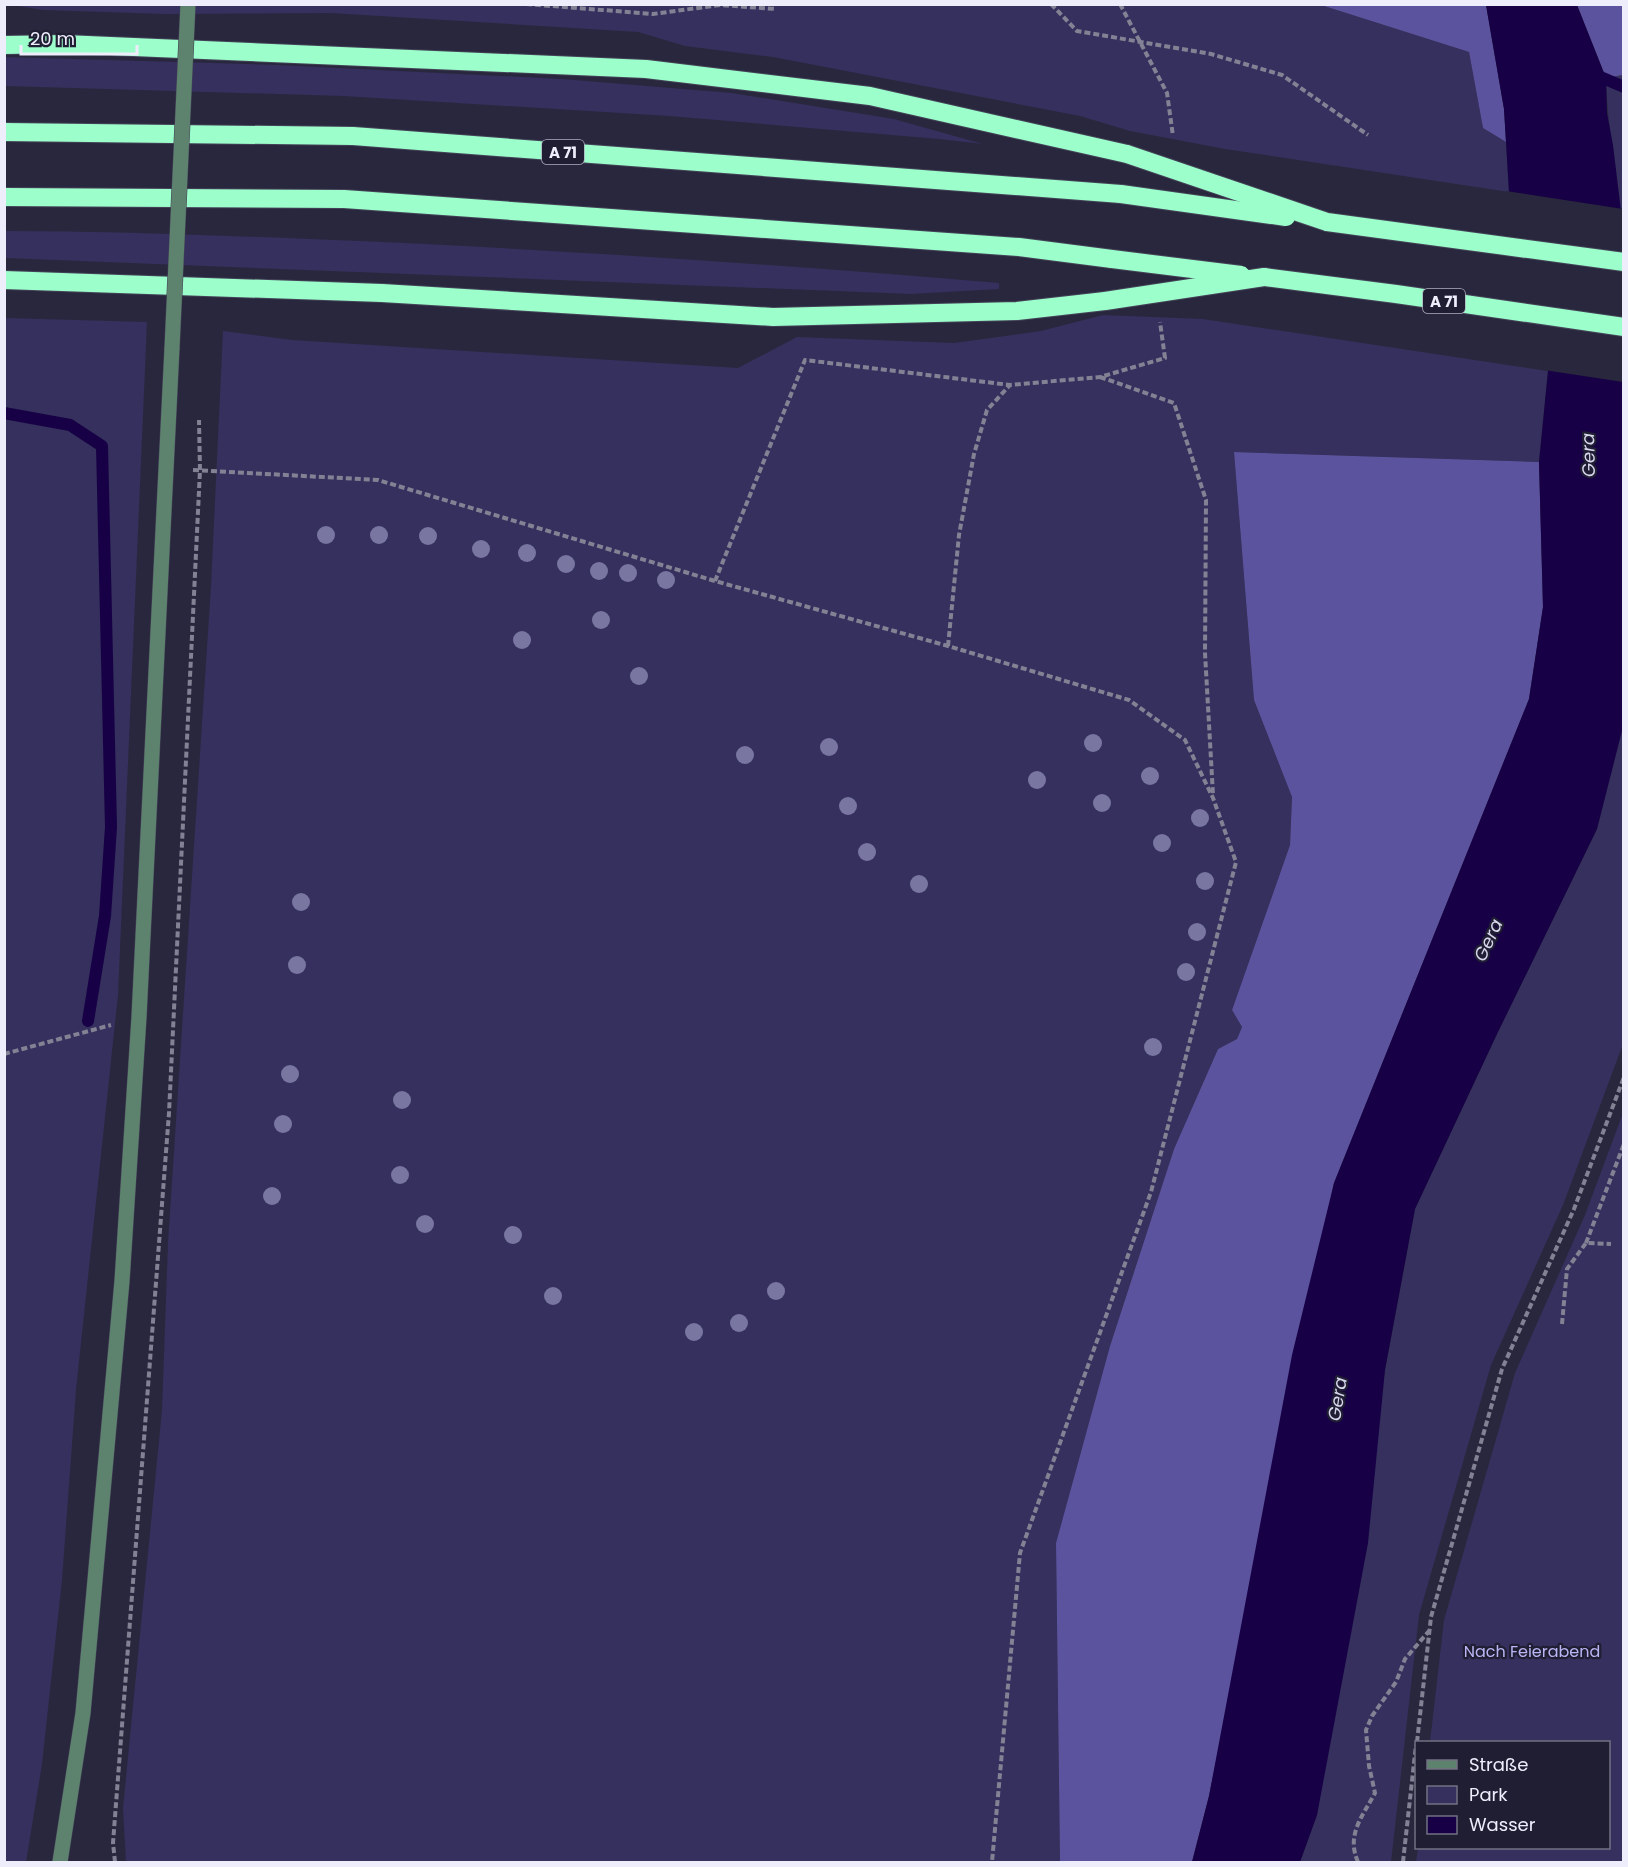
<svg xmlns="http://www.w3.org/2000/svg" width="1628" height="1867" font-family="Poppins,sans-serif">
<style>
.green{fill:#35305d}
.forest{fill:#5c539e}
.water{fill:#170045}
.pier{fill:#29273d}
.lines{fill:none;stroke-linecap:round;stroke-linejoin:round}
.stream{stroke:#170045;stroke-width:12}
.minor-casing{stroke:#444358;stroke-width:16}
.highway-casing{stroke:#444358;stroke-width:20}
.path{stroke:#838295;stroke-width:4;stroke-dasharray:6 3;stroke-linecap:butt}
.minor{stroke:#5d826e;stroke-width:15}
.highway{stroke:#9bfecb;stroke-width:18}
.minor-bridge-casing{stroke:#444358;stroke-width:16;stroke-linecap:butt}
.highway-bridge-casing{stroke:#444358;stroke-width:20;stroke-linecap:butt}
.minor-bridge{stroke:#5d826e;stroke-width:15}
.highway-bridge{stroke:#9bfecb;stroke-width:18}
.tree{fill:#7976a2}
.labels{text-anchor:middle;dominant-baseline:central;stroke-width:4.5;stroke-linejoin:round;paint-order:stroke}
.shield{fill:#201e33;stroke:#b0afc0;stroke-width:1.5}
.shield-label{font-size:15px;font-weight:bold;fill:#ededfc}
.park-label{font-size:16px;fill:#bab6f5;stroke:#201e33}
.water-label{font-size:18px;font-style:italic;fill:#d8d7ed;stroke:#201e33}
</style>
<rect width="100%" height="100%" fill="#29273d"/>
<!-- green -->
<g class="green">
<path d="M11,5H1321L1469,52L1483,128L1506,142L1509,192L1225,149L1130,131L1080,116L773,57L685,46L638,32L331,13L165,14L43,10Z"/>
<path d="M4,57L278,65L562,79L732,93L894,119L983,144L939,139L669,116L343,96L5,86Z"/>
<path d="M1623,75V209L1620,208C1615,165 1607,122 1606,78Z"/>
<path d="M5,231C106,231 208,235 310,239C540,248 770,264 999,283V289L911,294L5,258Z"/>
<path d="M1103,315L1203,319L1548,371L1539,462L1234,452L1254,700L1292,797L1290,845L1232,1010L1242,1027L1237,1039L1218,1049L1174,1149L1110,1346L1056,1543L1060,1862H126L123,1808L162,1410L168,1243L211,586L223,331L292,340L738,368L797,337L954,343L1041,331Z"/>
<path d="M5,318L147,322L118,995L76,1390L62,1580L42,1764L26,1862H4Z"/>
<path d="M1623,723V1044L1563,1205L1491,1365L1419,1615L1391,1862H1300L1317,1815L1385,1370L1415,1209L1497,1034L1597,829Z"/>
<path d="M1623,1113V1862H1416L1418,1848H1608V1742H1430L1444,1620L1515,1373L1585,1215Z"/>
</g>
<!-- forest -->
<g class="forest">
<path d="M1321,5H1486L1504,109L1506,142L1483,128L1469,52Z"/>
<path d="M1577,5H1623V75L1606,78Z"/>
<path d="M1234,452L1539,462L1543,607L1529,699L1334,1183L1209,1796L1192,1862H1060L1056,1543L1110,1346L1174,1149L1218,1049L1237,1039L1242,1027L1232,1010L1290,845L1292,797L1254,700Z"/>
</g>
<!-- water -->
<path class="water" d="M1486,5H1577L1606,78L1607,113L1613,145L1624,236V723L1597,829L1497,1034L1415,1209L1385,1370L1368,1543L1317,1815L1300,1862H1192L1209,1796L1292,1355L1334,1183L1529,699L1543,607L1539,462L1548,371L1509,192L1504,109Z"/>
<!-- pier -->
<path class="pier" d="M1506,191L1623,209V382L1544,370Z"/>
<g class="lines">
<!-- stream -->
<g class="stream">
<path d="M1591,73L1624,87"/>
<path d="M4,413L70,425L102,446L111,827L105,916L88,1021"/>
</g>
<!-- minor casing -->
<g class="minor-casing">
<path id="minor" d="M60,1862L83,1713L122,1281L139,1017L172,348"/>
</g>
<!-- highway casing -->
<g class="highway-casing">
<g id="highway">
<path d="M4,45L64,44L646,69L870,96L1127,154"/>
<path d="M4,132L353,136L1121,194"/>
<path d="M4,197L344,199L1019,247L1112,259"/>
<path d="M1327,222L1624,262"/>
<path d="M1264,277L1396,294L1624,327"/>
<path d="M4,280L382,293L773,317L1017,311L1105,301"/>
</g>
</g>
<!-- path -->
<g class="path">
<path d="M526,4L653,14L720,5L776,9"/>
<path d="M1051,4L1077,31L1211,54L1282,75L1368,135"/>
<path d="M1120,4L1167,93L1173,136"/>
<path d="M1100,377L1174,403L1206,500L1205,653L1213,795"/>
<path d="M193,470L378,480L715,581L948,646L1129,700L1185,740L1213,798L1236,862L1151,1192L1020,1553L992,1862"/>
<path d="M715,581L805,360L1010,385L1100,377L1165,358L1160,322"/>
<path d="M948,646L959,535L974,454L987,410L1010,385"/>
<path d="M4,1054L111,1025"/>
<path d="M1586,1243L1624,1144"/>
<path d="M1562,1324L1567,1269L1586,1243L1611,1244"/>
<path d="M1417,1742L1431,1617L1502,1369L1574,1209L1624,1077"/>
<path d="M115,1862L113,1843L169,1113L200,470L199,420"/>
<path d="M1358,1862C1346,1835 1362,1817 1375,1793L1369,1766L1366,1730L1372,1716L1396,1682L1405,1659L1429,1631"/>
<path d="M1403,1862L1416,1745"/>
</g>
<!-- minor -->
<use href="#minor" class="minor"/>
<!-- highway -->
<use href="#highway" class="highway"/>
<!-- minor-bridge casing -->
<g class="minor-bridge-casing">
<path id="minor-bridge" d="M172,348L188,4"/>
</g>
<!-- highway-bridge casing -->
<g class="highway-bridge-casing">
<g id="highway-bridge">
<path d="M1127,154L1327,222"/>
<path d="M1121,194L1286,217"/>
<path d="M1112,259L1241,275"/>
<path d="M1105,301L1264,277"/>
</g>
</g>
<!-- minor-bridge -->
<use href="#minor-bridge" class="minor-bridge"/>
<!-- highway-bridge -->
<use href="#highway-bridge" class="highway-bridge"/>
</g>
<!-- trees -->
<g class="tree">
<circle cx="326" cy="535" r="9"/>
<circle cx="379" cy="535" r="9"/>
<circle cx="428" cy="536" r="9"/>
<circle cx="481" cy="549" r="9"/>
<circle cx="527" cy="553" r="9"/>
<circle cx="566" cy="564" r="9"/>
<circle cx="599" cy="571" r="9"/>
<circle cx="628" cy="573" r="9"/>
<circle cx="666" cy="580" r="9"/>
<circle cx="601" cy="620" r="9"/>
<circle cx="522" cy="640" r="9"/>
<circle cx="639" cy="676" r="9"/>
<circle cx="1093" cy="743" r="9"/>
<circle cx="829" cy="747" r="9"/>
<circle cx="745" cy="755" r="9"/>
<circle cx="1150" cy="776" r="9"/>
<circle cx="1037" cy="780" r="9"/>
<circle cx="1102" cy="803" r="9"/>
<circle cx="848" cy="806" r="9"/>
<circle cx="1200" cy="818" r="9"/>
<circle cx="1162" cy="843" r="9"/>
<circle cx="867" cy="852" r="9"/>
<circle cx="1205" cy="881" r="9"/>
<circle cx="919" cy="884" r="9"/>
<circle cx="301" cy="902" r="9"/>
<circle cx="1197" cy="932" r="9"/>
<circle cx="297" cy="965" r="9"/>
<circle cx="1186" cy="972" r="9"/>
<circle cx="1153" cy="1047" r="9"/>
<circle cx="290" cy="1074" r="9"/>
<circle cx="402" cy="1100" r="9"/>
<circle cx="283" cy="1124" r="9"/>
<circle cx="400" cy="1175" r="9"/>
<circle cx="272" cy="1196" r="9"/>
<circle cx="425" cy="1224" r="9"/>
<circle cx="513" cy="1235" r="9"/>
<circle cx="776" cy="1291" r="9"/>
<circle cx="553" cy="1296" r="9"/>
<circle cx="739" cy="1323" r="9"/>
<circle cx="694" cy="1332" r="9"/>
</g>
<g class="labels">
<!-- shield labels -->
<g class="shield">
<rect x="542" y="140" width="42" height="24" rx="4.5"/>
<rect x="1423" y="289" width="42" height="24" rx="4.5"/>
</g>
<g class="shield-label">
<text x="563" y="152">A 71</text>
<text x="1444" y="301">A 71</text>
</g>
<!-- park labels -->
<g class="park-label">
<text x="1532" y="1651">Nach Feierabend</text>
</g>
<!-- water labels -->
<g class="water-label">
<text transform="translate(1588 455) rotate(-91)">Gera</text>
<text transform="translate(1488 940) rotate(-65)">Gera</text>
<text transform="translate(1337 1399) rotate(-81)">Gera</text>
</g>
</g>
<!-- border -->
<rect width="1628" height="1867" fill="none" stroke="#ededfc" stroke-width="12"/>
<!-- legend -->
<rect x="1415" y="1741" width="195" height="108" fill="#201e33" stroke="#727183" stroke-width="1.5"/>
<rect x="1427" y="1760" width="30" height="9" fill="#5d826e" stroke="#727183" stroke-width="1.5"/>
<text x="1469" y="1771" font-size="18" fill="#ededfc">Straße</text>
<rect x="1427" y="1786" width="30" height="18" fill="#35305d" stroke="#727183" stroke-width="1.5"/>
<text x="1469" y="1801" font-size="18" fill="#ededfc">Park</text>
<rect x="1427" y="1816" width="30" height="18" fill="#170045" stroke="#727183" stroke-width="1.5"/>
<text x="1469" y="1831" font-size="18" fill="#ededfc">Wasser</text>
<!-- scale -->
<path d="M21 45v9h116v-9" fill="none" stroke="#ededfc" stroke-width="3"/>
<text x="30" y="45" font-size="18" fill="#ededfc" stroke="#201e33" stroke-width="4.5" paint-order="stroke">20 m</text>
</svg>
